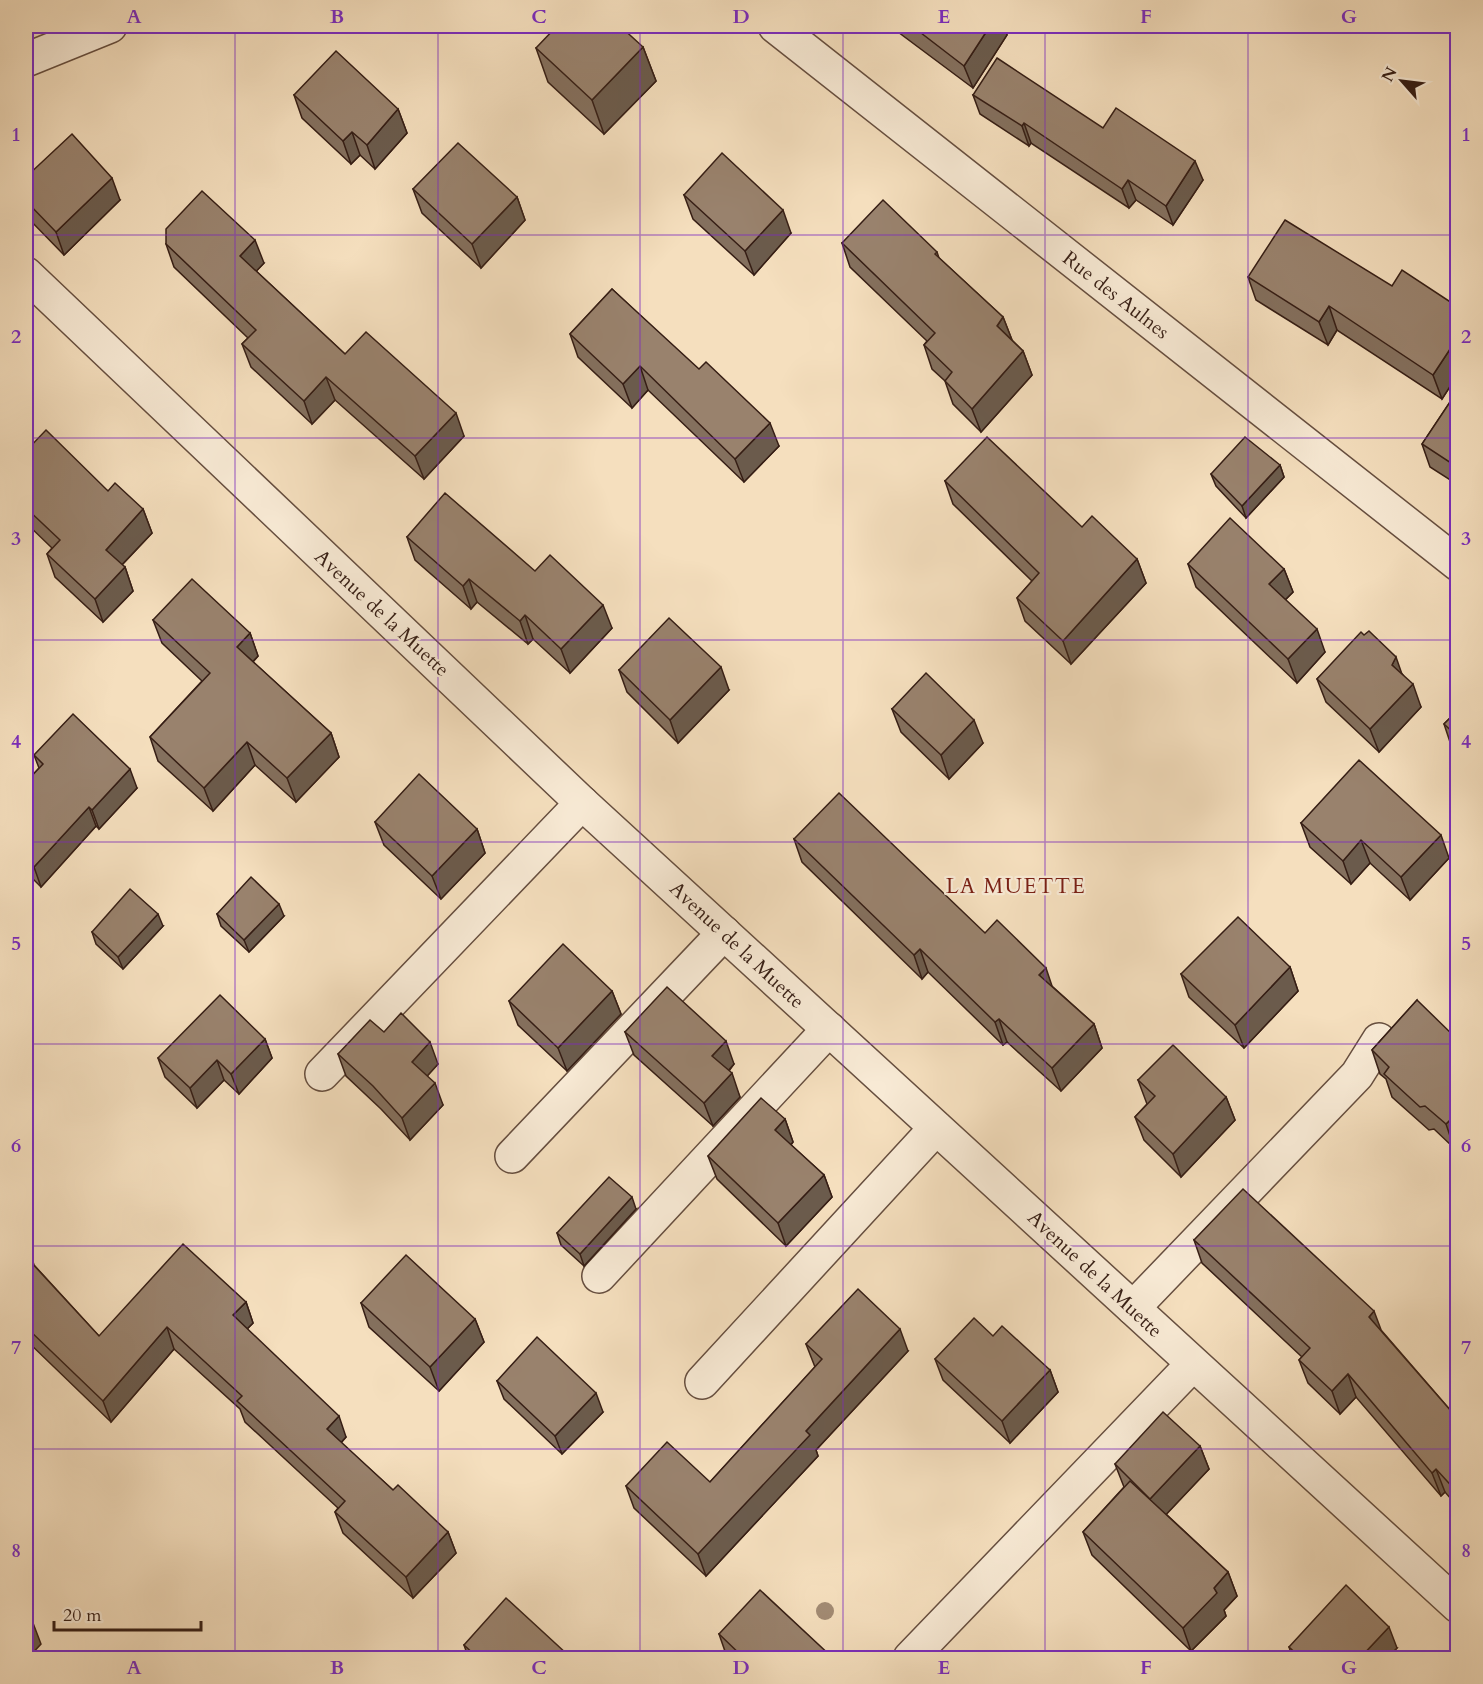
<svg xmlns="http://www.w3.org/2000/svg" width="1483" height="1684" font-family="Cardo,serif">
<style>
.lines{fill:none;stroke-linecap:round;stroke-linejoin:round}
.minor-casing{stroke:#664e3f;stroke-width:36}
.minor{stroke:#f8ead5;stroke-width:33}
.tree{fill:#a28b74}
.wall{fill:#84705e;stroke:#361e15;stroke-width:1.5}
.shaded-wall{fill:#6b5b4c;stroke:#361e15;stroke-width:1.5}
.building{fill:#99826d;stroke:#361e15;stroke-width:1.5}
.grid{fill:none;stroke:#7b2cbf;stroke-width:1.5;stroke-opacity:0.55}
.labels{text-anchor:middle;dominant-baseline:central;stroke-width:4.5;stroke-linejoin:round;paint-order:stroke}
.street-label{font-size:20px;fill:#361e15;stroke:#f8ead5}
.neighbourhood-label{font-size:21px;letter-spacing:1.5px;fill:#7a1f14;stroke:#f8ead5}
.neatline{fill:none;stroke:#7b2cbf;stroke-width:2}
.grid-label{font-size:20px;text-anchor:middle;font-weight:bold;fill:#7b2cbf}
</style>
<rect width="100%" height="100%" fill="#f5dfbe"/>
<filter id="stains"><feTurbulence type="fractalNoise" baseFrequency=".00333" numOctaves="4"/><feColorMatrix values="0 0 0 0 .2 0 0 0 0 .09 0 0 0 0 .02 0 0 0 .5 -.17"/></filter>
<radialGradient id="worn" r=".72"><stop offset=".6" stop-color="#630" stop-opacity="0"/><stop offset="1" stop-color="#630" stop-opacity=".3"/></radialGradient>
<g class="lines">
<!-- minor casing -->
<g class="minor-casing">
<g id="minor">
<path d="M775,26L1458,564"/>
<path d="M26,60L110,26"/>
<path d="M26,274L582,803L1458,1606"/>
<path d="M322,1074L582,803"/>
<path d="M512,1156L724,933"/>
<path d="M599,1276L829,1029"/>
<path d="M1133,1308L1357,1075L1379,1040"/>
<path d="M702,1382L936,1128"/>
<path d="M910,1658L1193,1364"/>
</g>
</g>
<!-- minor -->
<use href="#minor" class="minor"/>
</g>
<!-- trees -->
<circle class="tree" cx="825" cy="1611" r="9"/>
<!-- wall -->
<g class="wall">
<path d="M890,26H1004L1007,35L973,88Z"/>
<path d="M643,47L656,81L604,134L548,82L536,48Z"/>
<path d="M294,95L398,109L407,133L375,169L360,155L351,164L302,118Z"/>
<path d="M973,95L1103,128L1203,180L1173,225L1136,200L1129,208L1031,143L1029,146L980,114Z"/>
<path d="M26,177L120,200L64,255L26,216Z"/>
<path d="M413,189L517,197L525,220L481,268L422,213Z"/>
<path d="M684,195L791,233L754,275L693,219Z"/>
<path d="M842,243L937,252L939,258L1003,317L1012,340L1023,351L1032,375L981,432L953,404L945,381L932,369L924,345L927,341L850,267Z"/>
<path d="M166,244L264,263L256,271L345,354L464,436L424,479L335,400L312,424L251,367L242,344L248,338L174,267Z"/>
<path d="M1248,277L1392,286L1458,307V374L1442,399L1337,330L1328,345L1256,300Z"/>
<path d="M612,289L779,446L744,482L648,390L632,408L578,357L570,334Z"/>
<path d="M1458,390V485L1430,467L1422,444Z"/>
<path d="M26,451L108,491L143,509L152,533L122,565L125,567L133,591L103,622L55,577L47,554L52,548L26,523Z"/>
<path d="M1280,465L1284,477L1246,518L1216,486L1211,474Z"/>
<path d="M945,481L1082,527L1137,559L1146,583L1071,664L1025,621L1017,598L1032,581L953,504Z"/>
<path d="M407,537L535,571L612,628L570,673L533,639L528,644L477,602L471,609L415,560Z"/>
<path d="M1188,564L1284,569L1293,592L1285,600L1325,652L1297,683L1196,587Z"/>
<path d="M153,620L250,633L258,656L253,662L331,733L339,757L296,802L255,765L213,811L158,761L150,737L202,681L162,643Z"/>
<path d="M1364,635L1403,675L1421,707L1379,752L1326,702L1317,679Z"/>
<path d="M619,670L729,690L678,743L627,692Z"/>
<path d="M892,709L983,743L949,779L901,732Z"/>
<path d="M1458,710V753L1452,748L1444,724Z"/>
<path d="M34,755L137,788L99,829L96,826L41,887L26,872V782L39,768Z"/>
<path d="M375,822L477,829L485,853L441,899L384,845Z"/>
<path d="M1301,823L1449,858L1410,900L1370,863L1351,884L1310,847Z"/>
<path d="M794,839L985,933L1053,987L1094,1024L1102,1048L1061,1091L1007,1042L1003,1045L928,972L922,979L802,862Z"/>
<path d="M217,914L284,916L249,952L221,926Z"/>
<path d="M163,926L123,969L96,944L92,932Z"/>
<path d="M1290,967L1298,991L1244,1048L1189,997L1181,974Z"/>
<path d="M612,991L621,1014L567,1071L518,1025L509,1001Z"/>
<path d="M1417,1000L1454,1148L1434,1129L1429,1130L1392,1097L1386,1079L1380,1074L1372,1050Z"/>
<path d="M384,1032L438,1064L427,1076L443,1105L410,1140L381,1109L346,1076L338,1054Z"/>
<path d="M625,1032L734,1064L729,1071L740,1097L713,1126L634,1055Z"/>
<path d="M265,1039L272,1058L239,1094L224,1080L197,1108L165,1077L158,1058Z"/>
<path d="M1138,1080L1226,1097L1235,1120L1181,1177L1144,1140L1135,1117L1147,1104Z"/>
<path d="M785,1119L793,1142L791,1145L824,1175L832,1197L786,1246L717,1179L708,1156Z"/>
<path d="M636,1209L584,1266L561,1245L557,1233Z"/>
<path d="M1194,1240L1382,1331L1458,1419V1507L1445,1492L1441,1496L1356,1397L1340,1414L1308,1383L1299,1360L1302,1357L1202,1263Z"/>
<path d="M26,1252L32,1258L34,1265L99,1336L246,1302L253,1323L247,1329L346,1437L341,1443L393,1490L448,1532L456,1553L413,1598L343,1533L335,1512L338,1508L245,1422L240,1409L174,1349L111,1422L26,1340Z"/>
<path d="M361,1303L475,1319L484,1342L439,1391L369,1327Z"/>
<path d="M993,1336L1050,1370L1058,1392L1010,1443L943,1380L935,1359Z"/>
<path d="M806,1344L908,1351L816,1450L818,1456L706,1576L634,1508L626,1486L710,1482L815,1367Z"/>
<path d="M497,1381L603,1412L562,1454L504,1399Z"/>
<path d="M1200,1446L1209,1469L1166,1514L1228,1572L1237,1596L1224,1610L1226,1616L1191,1651L1092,1555L1083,1532L1124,1487L1115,1464Z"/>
<path d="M719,1634L834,1659H729L727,1657Z"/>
<path d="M464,1645L568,1655L569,1659H469Z"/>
<path d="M1289,1647L1397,1648L1386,1659H1293Z"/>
</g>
<!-- shaded-wall -->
<g class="shaded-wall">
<path d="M990,26H1004L1007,35L973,88L964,66Z"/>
<path d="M643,47L656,81L604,134L592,100Z"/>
<path d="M398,109L407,133L375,169L367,145Z"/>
<path d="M1024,123L1031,143L1029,146L1022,126Z"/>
<path d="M352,132L360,155L351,164L343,141Z"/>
<path d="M1195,161L1203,180L1173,225L1166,206Z"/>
<path d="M112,178L120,200L64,255L56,232Z"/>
<path d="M1128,180L1136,200L1129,208L1122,189Z"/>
<path d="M517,197L525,220L481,268L472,244Z"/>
<path d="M783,210L791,233L754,275L745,251Z"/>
<path d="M255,240L264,263L248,280L240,256Z"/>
<path d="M1329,306L1337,330L1328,345L1319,322Z"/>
<path d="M1003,317L1012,340L997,326Z"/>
<path d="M1458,337V374L1442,399L1433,375Z"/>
<path d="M1023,351L1032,375L981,432L972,409Z"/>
<path d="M640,366L648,390L632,408L623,384Z"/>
<path d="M326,377L335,400L312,424L304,401Z"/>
<path d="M456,413L464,436L424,479L415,456Z"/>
<path d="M770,423L779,446L744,482L735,459Z"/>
<path d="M1458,460V475L1454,465Z"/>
<path d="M1280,465L1284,477L1246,518L1242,506Z"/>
<path d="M143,509L152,533L114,573L106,550Z"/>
<path d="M1137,559L1146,583L1071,664L1063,641Z"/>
<path d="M125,567L133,591L103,622L95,599Z"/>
<path d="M1284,569L1293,592L1277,608L1269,584Z"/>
<path d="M469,579L477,602L471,609L463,586Z"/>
<path d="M603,605L612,628L570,673L561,649Z"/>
<path d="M525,615L533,639L528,644L520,621Z"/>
<path d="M1317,629L1325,652L1297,683L1288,659Z"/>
<path d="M250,633L258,656L245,670L237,647Z"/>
<path d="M1396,657L1404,680L1392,665Z"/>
<path d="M721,667L729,690L678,743L670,720Z"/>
<path d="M1413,684L1421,707L1379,752L1370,729Z"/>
<path d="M974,720L983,743L949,779L941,755Z"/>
<path d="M331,733L339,757L296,802L287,778Z"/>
<path d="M247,742L255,765L213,811L204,788Z"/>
<path d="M130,769L137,788L99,829L92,810Z"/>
<path d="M89,807L96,826L41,887L34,867Z"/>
<path d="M477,829L485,853L441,899L432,876Z"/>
<path d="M1441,835L1449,858L1410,900L1401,877Z"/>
<path d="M1361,840L1370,863L1351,884L1343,861Z"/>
<path d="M279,904L284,916L249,952L244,940Z"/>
<path d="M158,914L163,926L123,969L118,957Z"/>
<path d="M920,949L928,972L922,979L914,955Z"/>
<path d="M1290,967L1298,991L1244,1048L1235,1025Z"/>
<path d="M1046,968L1054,992L1039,975Z"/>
<path d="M612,991L621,1014L567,1071L558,1048Z"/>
<path d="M999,1019L1007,1042L1003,1045L995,1022Z"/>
<path d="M1094,1024L1102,1048L1061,1091L1052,1068Z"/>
<path d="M265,1039L272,1058L239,1094L231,1074Z"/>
<path d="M726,1041L734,1064L720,1080L712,1056Z"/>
<path d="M430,1042L438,1064L420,1084L412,1062Z"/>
<path d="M217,1060L224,1080L197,1108L190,1088Z"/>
<path d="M732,1073L740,1097L713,1126L704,1103Z"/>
<path d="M435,1083L443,1105L410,1140L402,1118Z"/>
<path d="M1226,1097L1235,1120L1181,1177L1173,1154Z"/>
<path d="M1458,1112V1144L1454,1148L1446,1124Z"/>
<path d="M785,1119L793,1142L783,1153L775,1130Z"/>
<path d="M824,1175L832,1197L786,1246L778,1223Z"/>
<path d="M632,1197L636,1209L584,1266L580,1254Z"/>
<path d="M246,1302L253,1323L240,1336L233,1315Z"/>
<path d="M1374,1311L1383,1335L1369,1317Z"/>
<path d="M475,1319L484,1342L439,1391L430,1367Z"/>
<path d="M167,1327L174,1349L111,1422L103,1401Z"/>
<path d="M900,1329L908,1351L816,1450L818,1456L706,1576L698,1554L806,1431Z"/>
<path d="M1050,1370L1058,1392L1010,1443L1002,1421Z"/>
<path d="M1348,1374L1356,1397L1340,1414L1332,1391Z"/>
<path d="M596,1393L603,1412L562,1454L555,1436Z"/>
<path d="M339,1416L346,1437L334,1450L327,1429Z"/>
<path d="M1200,1446L1209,1469L1159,1522L1150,1499Z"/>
<path d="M1436,1469L1445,1492L1441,1496L1432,1473Z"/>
<path d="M448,1532L456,1553L413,1598L406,1577Z"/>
<path d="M1228,1572L1237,1596L1224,1610L1226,1616L1191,1651L1183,1628L1214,1588Z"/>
<path d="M33,1623L41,1644L27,1659H26V1631Z"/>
<path d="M1389,1627L1397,1648L1386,1659H1359Z"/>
</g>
<!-- building -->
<g class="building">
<path d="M557,26H620L643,47L592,100L536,48Z"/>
<path d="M912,26H990L964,66Z"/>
<path d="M336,51L398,109L367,145L352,132L343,141L294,95Z"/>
<path d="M997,58L1103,128L1116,108L1195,161L1166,206L1128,180L1122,189L1024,123L1022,126L973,95Z"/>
<path d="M72,134L112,178L56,232L26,201V177Z"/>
<path d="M458,143L517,197L472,244L413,189Z"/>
<path d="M722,153L783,210L745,251L684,195Z"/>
<path d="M202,191L255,240L240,256L345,354L366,332L456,413L415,456L326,377L304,401L242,344L256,330L166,244V229Z"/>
<path d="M883,200L937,252L935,254L1003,317L997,326L1023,351L972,409L945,381L952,372L924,345L935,333L842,243Z"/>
<path d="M1285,220L1392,286L1402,270L1458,307V337L1433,375L1329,306L1319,322L1248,277Z"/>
<path d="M612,289L699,369L706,362L770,423L735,459L640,366L623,384L570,334Z"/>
<path d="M1458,390V460L1454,465L1422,444Z"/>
<path d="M46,430L108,491L115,483L143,509L106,550L125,567L95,599L47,554L60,540L26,508V451Z"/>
<path d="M987,437L1082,527L1092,516L1137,559L1063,641L1017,598L1039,573L945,481Z"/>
<path d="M1245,437L1280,465L1242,506L1211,474Z"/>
<path d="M445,493L535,571L550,555L603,605L561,649L525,615L520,621L469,579L463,586L407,537Z"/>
<path d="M1230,518L1284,569L1269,584L1317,629L1288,659L1188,564Z"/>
<path d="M192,579L250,633L237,647L331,733L287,778L247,742L204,788L150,737L210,673L153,620Z"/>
<path d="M669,618L721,667L670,720L619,670Z"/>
<path d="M1369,631L1396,657L1392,665L1413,684L1370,729L1317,679L1361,632L1364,635Z"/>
<path d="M926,673L974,720L941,755L892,709Z"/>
<path d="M1458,710V737L1444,724Z"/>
<path d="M73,714L130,769L92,810L89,807L34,867L26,859V782L43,764L34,755Z"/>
<path d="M1359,760L1441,835L1401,877L1361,840L1343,861L1301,823Z"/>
<path d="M419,774L477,829L432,876L375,822Z"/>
<path d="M839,793L985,933L997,920L1046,968L1039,975L1094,1024L1052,1068L999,1019L995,1022L920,949L914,955L794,839Z"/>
<path d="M251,877L279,904L244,940L217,914Z"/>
<path d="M130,889L158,914L118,957L92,932Z"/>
<path d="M1238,917L1290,967L1235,1025L1181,974Z"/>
<path d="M563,944L612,991L558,1048L509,1001Z"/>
<path d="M667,987L726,1041L712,1056L732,1073L704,1103L625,1032Z"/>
<path d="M220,995L265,1039L231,1074L217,1060L190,1088L158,1058Z"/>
<path d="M1417,1000L1458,1040V1112L1446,1124L1425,1106L1420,1107L1384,1074L1389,1067L1372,1050Z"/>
<path d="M401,1013L430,1042L412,1062L435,1083L402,1118L373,1086L338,1054L370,1020L384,1032Z"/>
<path d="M1173,1045L1226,1097L1173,1154L1135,1117L1155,1096L1138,1080Z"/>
<path d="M761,1098L785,1119L775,1130L824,1175L778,1223L708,1156Z"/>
<path d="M609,1177L632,1197L580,1254L557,1233Z"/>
<path d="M1243,1189L1374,1311L1369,1317L1458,1419V1493L1436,1469L1432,1473L1348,1374L1332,1391L1299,1360L1310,1348L1194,1240Z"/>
<path d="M183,1244L246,1302L233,1315L339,1416L327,1429L393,1490L398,1485L448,1532L406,1577L335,1512L345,1501L237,1401L242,1396L167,1327L103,1401L26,1327V1252L32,1258L29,1260L99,1336Z"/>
<path d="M406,1255L475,1319L430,1367L361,1303Z"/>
<path d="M858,1289L900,1329L806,1431L810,1435L698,1554L626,1486L667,1442L710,1482L822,1359L806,1344Z"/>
<path d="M974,1318L993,1336L1002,1326L1050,1370L1002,1421L935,1359Z"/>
<path d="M537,1337L596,1393L555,1436L497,1381Z"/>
<path d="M1163,1412L1200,1446L1150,1499L1115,1464Z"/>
<path d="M1130,1481L1228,1572L1214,1588L1217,1593L1183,1628L1083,1532Z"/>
<path d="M1346,1585L1389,1627L1359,1659H1302L1289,1647Z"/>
<path d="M760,1590L834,1659H745L719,1634Z"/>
<path d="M506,1598L568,1655L564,1659H479L464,1645Z"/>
<path d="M26,1615L33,1623L26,1631Z"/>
</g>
<!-- grid -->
<path class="grid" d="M235,26V1658M438,26V1658M640,26V1658M843,26V1658M1045,26V1658M1248,26V1658M26,235H1458M26,438H1458M26,640H1458M26,842H1458M26,1044H1458M26,1246H1458M26,1449H1458"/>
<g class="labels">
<!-- street labels -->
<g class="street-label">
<text transform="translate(1116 295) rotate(38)">Rue des Aulnes</text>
<text transform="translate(382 613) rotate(43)">Avenue de la Muette</text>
<text transform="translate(737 945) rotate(43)">Avenue de la Muette</text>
<text transform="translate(1095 1274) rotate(43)">Avenue de la Muette</text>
</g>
<!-- neighbourhood labels -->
<g class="neighbourhood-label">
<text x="1016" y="886">LA MUETTE</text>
</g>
</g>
<!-- margin -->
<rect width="1483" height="1684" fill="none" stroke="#f5dfbe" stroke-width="66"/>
<!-- north arrow -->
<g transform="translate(1402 81) rotate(298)" stroke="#f8ead5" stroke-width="4.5" paint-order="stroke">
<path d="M0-4.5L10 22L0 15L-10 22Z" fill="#361e15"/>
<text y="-9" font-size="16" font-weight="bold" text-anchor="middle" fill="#361e15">N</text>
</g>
<!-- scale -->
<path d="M54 1621v9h147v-9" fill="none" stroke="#361e15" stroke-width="3"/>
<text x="63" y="1621" font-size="18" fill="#361e15" stroke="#f8ead5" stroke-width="4.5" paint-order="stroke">20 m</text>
<rect x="33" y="33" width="1417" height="1618" class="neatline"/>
<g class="grid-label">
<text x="134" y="23">A</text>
<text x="337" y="23">B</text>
<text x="539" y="23">C</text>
<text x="741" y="23">D</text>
<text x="944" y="23">E</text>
<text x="1146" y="23">F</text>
<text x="1349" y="23">G</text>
<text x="16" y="141">1</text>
<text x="1466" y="141">1</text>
<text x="16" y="343">2</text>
<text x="1466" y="343">2</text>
<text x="16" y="545">3</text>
<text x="1466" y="545">3</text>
<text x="16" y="748">4</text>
<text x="1466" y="748">4</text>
<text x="16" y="950">5</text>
<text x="1466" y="950">5</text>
<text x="16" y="1152">6</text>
<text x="1466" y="1152">6</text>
<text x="16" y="1354">7</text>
<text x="1466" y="1354">7</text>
<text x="16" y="1557">8</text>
<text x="1466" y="1557">8</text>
<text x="134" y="1674">A</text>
<text x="337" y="1674">B</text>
<text x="539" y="1674">C</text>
<text x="741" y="1674">D</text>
<text x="944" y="1674">E</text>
<text x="1146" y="1674">F</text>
<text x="1349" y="1674">G</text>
</g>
<rect width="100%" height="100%" filter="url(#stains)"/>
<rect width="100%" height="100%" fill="url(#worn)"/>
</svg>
